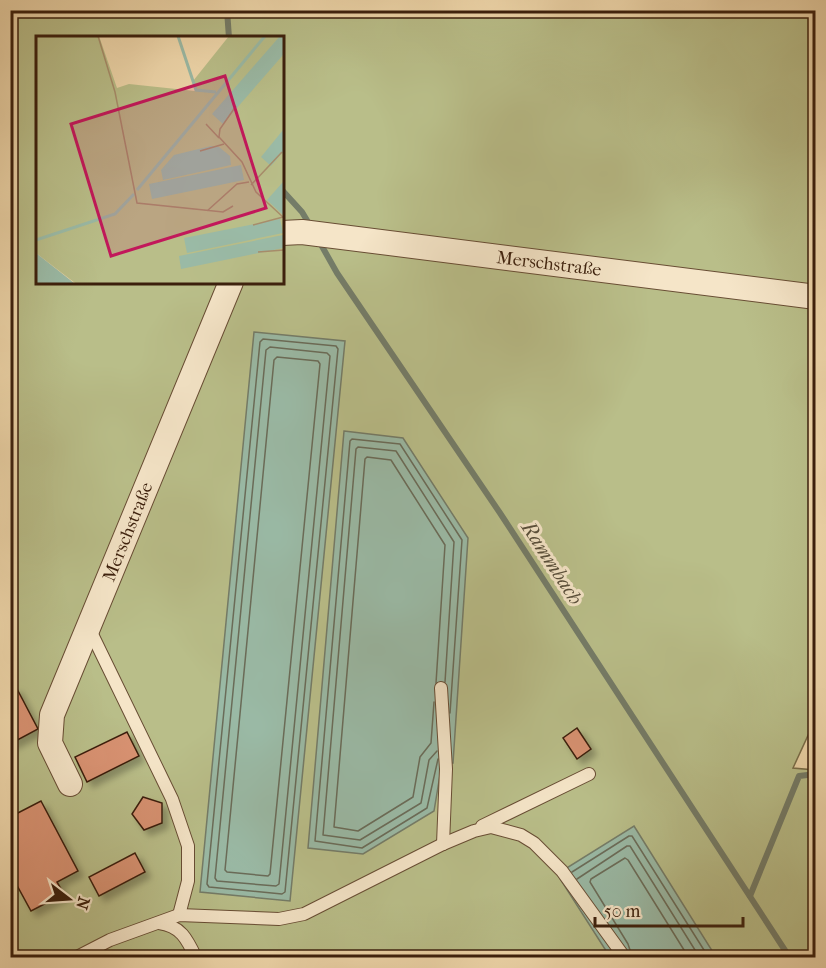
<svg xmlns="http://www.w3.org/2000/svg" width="826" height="968" font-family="'IM FELL French Canon',serif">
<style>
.green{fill:#b9be89;stroke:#7a6e4a;stroke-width:1.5;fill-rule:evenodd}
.water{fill:#9abaa6;stroke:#747c68;stroke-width:1.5}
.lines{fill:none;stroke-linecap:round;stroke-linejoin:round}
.shore{stroke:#6a6c59;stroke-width:1.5}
.stream{stroke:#747c68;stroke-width:6}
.building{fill:#d89272;stroke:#3b1f0c;stroke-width:1.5;filter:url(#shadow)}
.service-casing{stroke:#684d34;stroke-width:14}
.minor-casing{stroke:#684d34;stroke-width:26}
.service{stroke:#f5e5c8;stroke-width:12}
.minor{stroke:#f5e5c8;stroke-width:24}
.labels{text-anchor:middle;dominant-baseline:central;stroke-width:6;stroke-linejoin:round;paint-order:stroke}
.street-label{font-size:18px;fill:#3b1f0c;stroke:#f5e5c8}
.water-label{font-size:20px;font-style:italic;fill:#584e3a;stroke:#f5e5c8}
.inset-river{fill:none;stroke:#9abaa6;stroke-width:3}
.inset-road{fill:none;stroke:#a78d6b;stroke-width:1.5}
.view{fill:#c2185b;fill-opacity:0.15;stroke:#c2185b;stroke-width:3}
.inset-edge{fill:none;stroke:#3b1f0c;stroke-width:3}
</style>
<defs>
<filter id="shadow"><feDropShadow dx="5.5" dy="5.5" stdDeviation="3" flood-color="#0004"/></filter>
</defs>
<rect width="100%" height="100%" fill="#efd7ab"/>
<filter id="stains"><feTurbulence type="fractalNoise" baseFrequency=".00333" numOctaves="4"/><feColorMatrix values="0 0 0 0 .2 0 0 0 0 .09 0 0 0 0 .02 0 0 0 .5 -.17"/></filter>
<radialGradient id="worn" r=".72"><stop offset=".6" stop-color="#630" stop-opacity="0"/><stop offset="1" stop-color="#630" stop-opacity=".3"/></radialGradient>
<!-- green -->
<path class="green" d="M10,11H815L816,718L793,768L815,770V957H11ZM38,38H282V282H38Z"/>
<!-- water -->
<g class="water">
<path d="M254,332L345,341L290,901L200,892Z"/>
<path d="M344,431L403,438L468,538L453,763H442L434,811L363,854L308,848Z"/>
<path d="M634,826L716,957H610L557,874Z"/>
</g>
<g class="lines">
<!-- shore -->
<g class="shore">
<path d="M263,339L336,346L338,349L285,892L282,894L209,887L207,884L260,342Z"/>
<path d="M270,347L327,353L330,356L279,884L276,886L217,881L215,878L266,350Z"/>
<path d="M277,357L318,361L320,364L270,874L268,876L227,872L225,870L274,360Z"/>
<path d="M434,702L431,743L420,757L413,797L358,831L334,827L365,459L367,457L391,460L445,545L436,683"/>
<path d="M437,751L429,760L421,803L360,840L323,835L356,449L358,447L396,451L454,542L445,682"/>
<path d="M438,759L427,808L362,848L315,841L350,441L352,439L400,444L462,540L450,713"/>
<path d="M572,872L629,836H632L709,958"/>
<path d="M577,879L627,846H630L700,958"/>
<path d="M631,953L628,944L590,882L591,879L625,858L628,860L689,958"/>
</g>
<!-- stream -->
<g class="stream">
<path d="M227,10L229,38"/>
<path d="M282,190L302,212L311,227"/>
<path d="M319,241L337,273L500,513L790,958"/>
<path d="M750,896L799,776L816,774"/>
</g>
</g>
<!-- building -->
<g class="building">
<path d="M16,687L38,729L10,744V690Z"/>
<path d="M577,728L591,749L577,759L563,738Z"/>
<path d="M127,732L139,756L87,782L75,757Z"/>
<path d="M143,797L162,803V823L144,830L132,814Z"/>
<path d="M41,801L78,871L57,882L64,894L31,911L14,880L10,882V817Z"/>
<path d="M135,853L145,872L99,896L89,877Z"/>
</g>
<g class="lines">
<!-- service casing -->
<g class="service-casing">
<g id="service">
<path d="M89,628L172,799L188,846V881L179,915"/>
<path d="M441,688L446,769L443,844"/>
<path d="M482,826L589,774"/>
<path d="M159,923C181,926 187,939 196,958"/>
<path d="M75,958L110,940L179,915L279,919L304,914L443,844L474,831L491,827L521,835L534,843L562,871L625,958"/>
</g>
</g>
<!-- minor casing -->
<g class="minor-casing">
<g id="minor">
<path d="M282,233L302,232L816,297"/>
<path d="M70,784L50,743L52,715L231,282"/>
</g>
</g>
<!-- service -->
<use href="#service" class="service"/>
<!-- minor -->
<use href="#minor" class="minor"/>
</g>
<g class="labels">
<!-- street labels -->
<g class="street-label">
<text transform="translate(549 264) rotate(7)">Merschstraße</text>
<text transform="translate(128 532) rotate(-68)">Merschstraße</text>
</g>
<!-- water labels -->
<g class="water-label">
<text transform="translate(552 563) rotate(57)">Rammbach</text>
</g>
</g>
<!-- overview -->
<g transform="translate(36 36)">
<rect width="248" height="248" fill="#efd7ab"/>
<path d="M0,0H63L81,52L93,48L159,55L157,45L193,0H247V247H39L0,217Z" fill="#b9be89"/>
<path d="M244,0H247V19L187,88L176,78ZM247,94V116L235,130L225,121ZM175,110L183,111L194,120L195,129L127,144L125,134L138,119ZM205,129L208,144L116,163L113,148ZM247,146V179L231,164ZM244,183L247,197L151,217L148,202ZM247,199V212L145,233L143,220ZM0,217L38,247H39H0Z" fill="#9abaa6"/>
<path class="inset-river" d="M142,0L160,54L180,56M101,154L229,0M0,204L79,178L98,158"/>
<path class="inset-road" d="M62,0L79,56L101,167L187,176L197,170M200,70L184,93L183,101L206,126L220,156L248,182M170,88L183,102M164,115L188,108M215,149L246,116M171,175L201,148L213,146M217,189L247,181M222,216L248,214"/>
<path class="view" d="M189,40L230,172L75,220L35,88Z"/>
<rect width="248" height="248" class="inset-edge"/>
</g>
<!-- margin -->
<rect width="826" height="968" fill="none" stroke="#efd7ab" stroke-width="36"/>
<rect x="12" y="12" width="802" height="944" fill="none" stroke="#3b1f0c" stroke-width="3"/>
<rect x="18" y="18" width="790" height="932" fill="none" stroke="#3b1f0c" stroke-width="1.5"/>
<!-- north arrow -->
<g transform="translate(69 899) rotate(107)" stroke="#f5e5c8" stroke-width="4.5" paint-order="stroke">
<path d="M0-4.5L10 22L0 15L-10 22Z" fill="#3b1f0c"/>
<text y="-9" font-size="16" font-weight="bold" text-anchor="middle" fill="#3b1f0c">N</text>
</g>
<!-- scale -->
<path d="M595 917v9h148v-9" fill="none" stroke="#3b1f0c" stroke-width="3"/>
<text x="604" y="917" font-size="18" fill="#3b1f0c" stroke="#f5e5c8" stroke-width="4.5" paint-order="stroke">50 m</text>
<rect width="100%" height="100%" filter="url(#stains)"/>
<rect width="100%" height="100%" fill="url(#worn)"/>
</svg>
